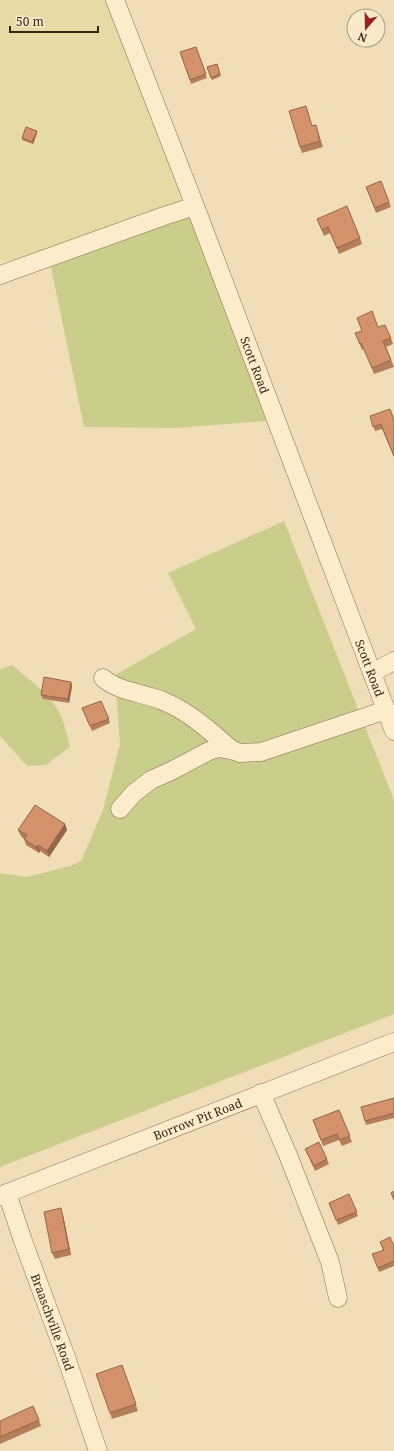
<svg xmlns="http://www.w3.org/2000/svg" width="394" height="1451" font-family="'Noto Serif',serif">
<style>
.farmland{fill:#e7daa4}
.green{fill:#c9cf8b}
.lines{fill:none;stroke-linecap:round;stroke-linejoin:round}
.minor-casing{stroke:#886d52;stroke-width:19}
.minor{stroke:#fceccb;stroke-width:18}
.wall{fill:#b57e5b}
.shaded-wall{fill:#94664a}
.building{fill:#d3926a;stroke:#94664a}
.labels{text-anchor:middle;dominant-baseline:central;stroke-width:3;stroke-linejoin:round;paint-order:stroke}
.street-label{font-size:12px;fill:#352619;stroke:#f8e9c8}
</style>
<rect width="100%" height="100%" fill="#f1deb8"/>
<!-- farmland -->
<path class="farmland" d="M0,0H117L197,211L51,267L0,260Z"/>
<!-- green -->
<g class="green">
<path d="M197,211L266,421L175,428L84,427L51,267Z"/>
<path d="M284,521L394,800V1014L0,1167V873L27,877L70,866L81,861L103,810L120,744L115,675L196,629L168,573Z"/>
<path d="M12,665C26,677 43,689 54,704C63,716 67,733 70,747L46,765L27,766L0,736V669Z"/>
</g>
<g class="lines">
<!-- minor casing -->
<g class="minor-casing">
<g id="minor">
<path id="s1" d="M115,0L195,206L394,731"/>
<path d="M0,275L164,216L195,206"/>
<path d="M372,673L394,661"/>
<path d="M103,678C119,692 144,693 163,701C190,712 210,731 232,750"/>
<path d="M120,809L134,793L151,780L171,771L209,751L219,748L232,750L240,753L261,752L386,710"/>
<path d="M261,1093L288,1155L330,1262L338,1298"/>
<path id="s2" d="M7,1193L23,1241L66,1357L98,1451"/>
<path id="s3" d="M0,1196L394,1042"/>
</g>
</g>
<!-- minor -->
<use href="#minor" class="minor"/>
</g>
<!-- wall -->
<g class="wall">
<path d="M196,47L207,78L191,84L180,52Z"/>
<path d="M217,64L221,76L212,80L207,67Z"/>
<path d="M308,112L312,126L316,125L323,147L302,153L300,147Z"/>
<path d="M37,131V133L33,144L22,140V138Z"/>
<path d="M381,181L391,207L376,213L366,187Z"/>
<path d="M317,219L360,238L362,244L339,254L330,233L324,236Z"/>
<path d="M378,327L391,338L393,344L386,347L394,367L374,374L364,349L362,350L355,333Z"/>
<path d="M370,416L394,419V457L382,429L375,431Z"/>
<path d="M71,682L72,686L69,703L43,699L41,695Z"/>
<path d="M101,701L110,723L92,731L82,708Z"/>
<path d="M65,824L67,830L49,857L40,851L39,853L26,845L24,839L21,836L18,830Z"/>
<path d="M394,1098V1118L366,1125L365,1121Z"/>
<path d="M339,1110L352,1142L342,1146L339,1140L323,1146L313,1120Z"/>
<path d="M305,1149L327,1159L329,1164L315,1171Z"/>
<path d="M349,1194L358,1216L338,1225L329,1203Z"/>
<path d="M63,1215L71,1255L55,1259L52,1253Z"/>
<path d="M380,1242L394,1246V1266L379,1272L374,1259L383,1250Z"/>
<path d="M122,1365L138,1411L112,1419L110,1413Z"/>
<path d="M39,1420L41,1426L0,1444V1421Z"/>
</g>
<!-- shaded-wall -->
<g class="shaded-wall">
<path d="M37,131V133L33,144L32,142Z"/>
<path d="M71,682L72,686L69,703L68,699Z"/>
<path d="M65,824L67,830L49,857L47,851Z"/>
<path d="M38,845L40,851L39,853L36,847Z"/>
<path d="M61,1208L63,1215L71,1255L69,1249Z"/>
</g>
<!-- building -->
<g class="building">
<path d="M196,47L206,74L190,80L180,52Z"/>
<path d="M217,64L220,74L211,78L207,67Z"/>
<path d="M306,106L312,126L316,125L320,141L300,147L289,111Z"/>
<path d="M26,127L37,131L32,142L22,138Z"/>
<path d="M381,181L389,202L375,208L366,187Z"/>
<path d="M347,206L360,238L337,248L328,227L322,230L317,219Z"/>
<path d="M372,311L378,327L385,325L391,338L383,341L391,360L372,368L361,343L360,344L355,333L362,331L357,318Z"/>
<path d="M390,409L394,420V456L381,424L373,427L370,416Z"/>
<path d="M44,677L71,682L68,699L41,695Z"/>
<path d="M101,701L109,719L90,726L82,708Z"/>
<path d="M35,805L65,824L47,851L38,845L36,847L24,839L27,835L18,830Z"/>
<path d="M394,1098V1113L365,1121L361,1107Z"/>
<path d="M339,1110L350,1136L339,1140L337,1134L321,1140L313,1120Z"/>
<path d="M319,1142L327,1159L314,1166L305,1149Z"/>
<path d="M394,1191V1200L391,1193Z"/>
<path d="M349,1194L357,1212L336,1220L329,1203Z"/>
<path d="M61,1208L69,1249L52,1253L44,1212Z"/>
<path d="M390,1237L394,1246V1261L378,1268L372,1254L384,1250L380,1242Z"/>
<path d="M122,1365L136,1404L110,1413L96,1374Z"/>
<path d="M33,1406L39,1420L0,1437V1421Z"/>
</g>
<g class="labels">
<!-- street labels -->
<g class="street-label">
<text stroke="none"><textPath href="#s1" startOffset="391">Scott Road</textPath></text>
<text stroke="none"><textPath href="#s1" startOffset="715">Scott Road</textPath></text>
<text stroke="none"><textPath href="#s3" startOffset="212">Borrow Pit Road</textPath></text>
<text stroke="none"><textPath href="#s2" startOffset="137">Braaschville Road</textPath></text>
</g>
</g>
<!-- north arrow -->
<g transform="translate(366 28) rotate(200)"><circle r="19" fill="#f8e9c8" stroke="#aa9b82"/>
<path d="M0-3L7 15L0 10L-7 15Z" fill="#9c1d22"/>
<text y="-6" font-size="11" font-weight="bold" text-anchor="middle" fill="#352619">N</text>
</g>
<!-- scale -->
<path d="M10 26v6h88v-6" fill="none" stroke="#352619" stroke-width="2"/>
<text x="16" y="26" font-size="12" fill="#352619" stroke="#f8e9c8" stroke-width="3" paint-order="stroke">50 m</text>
</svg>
